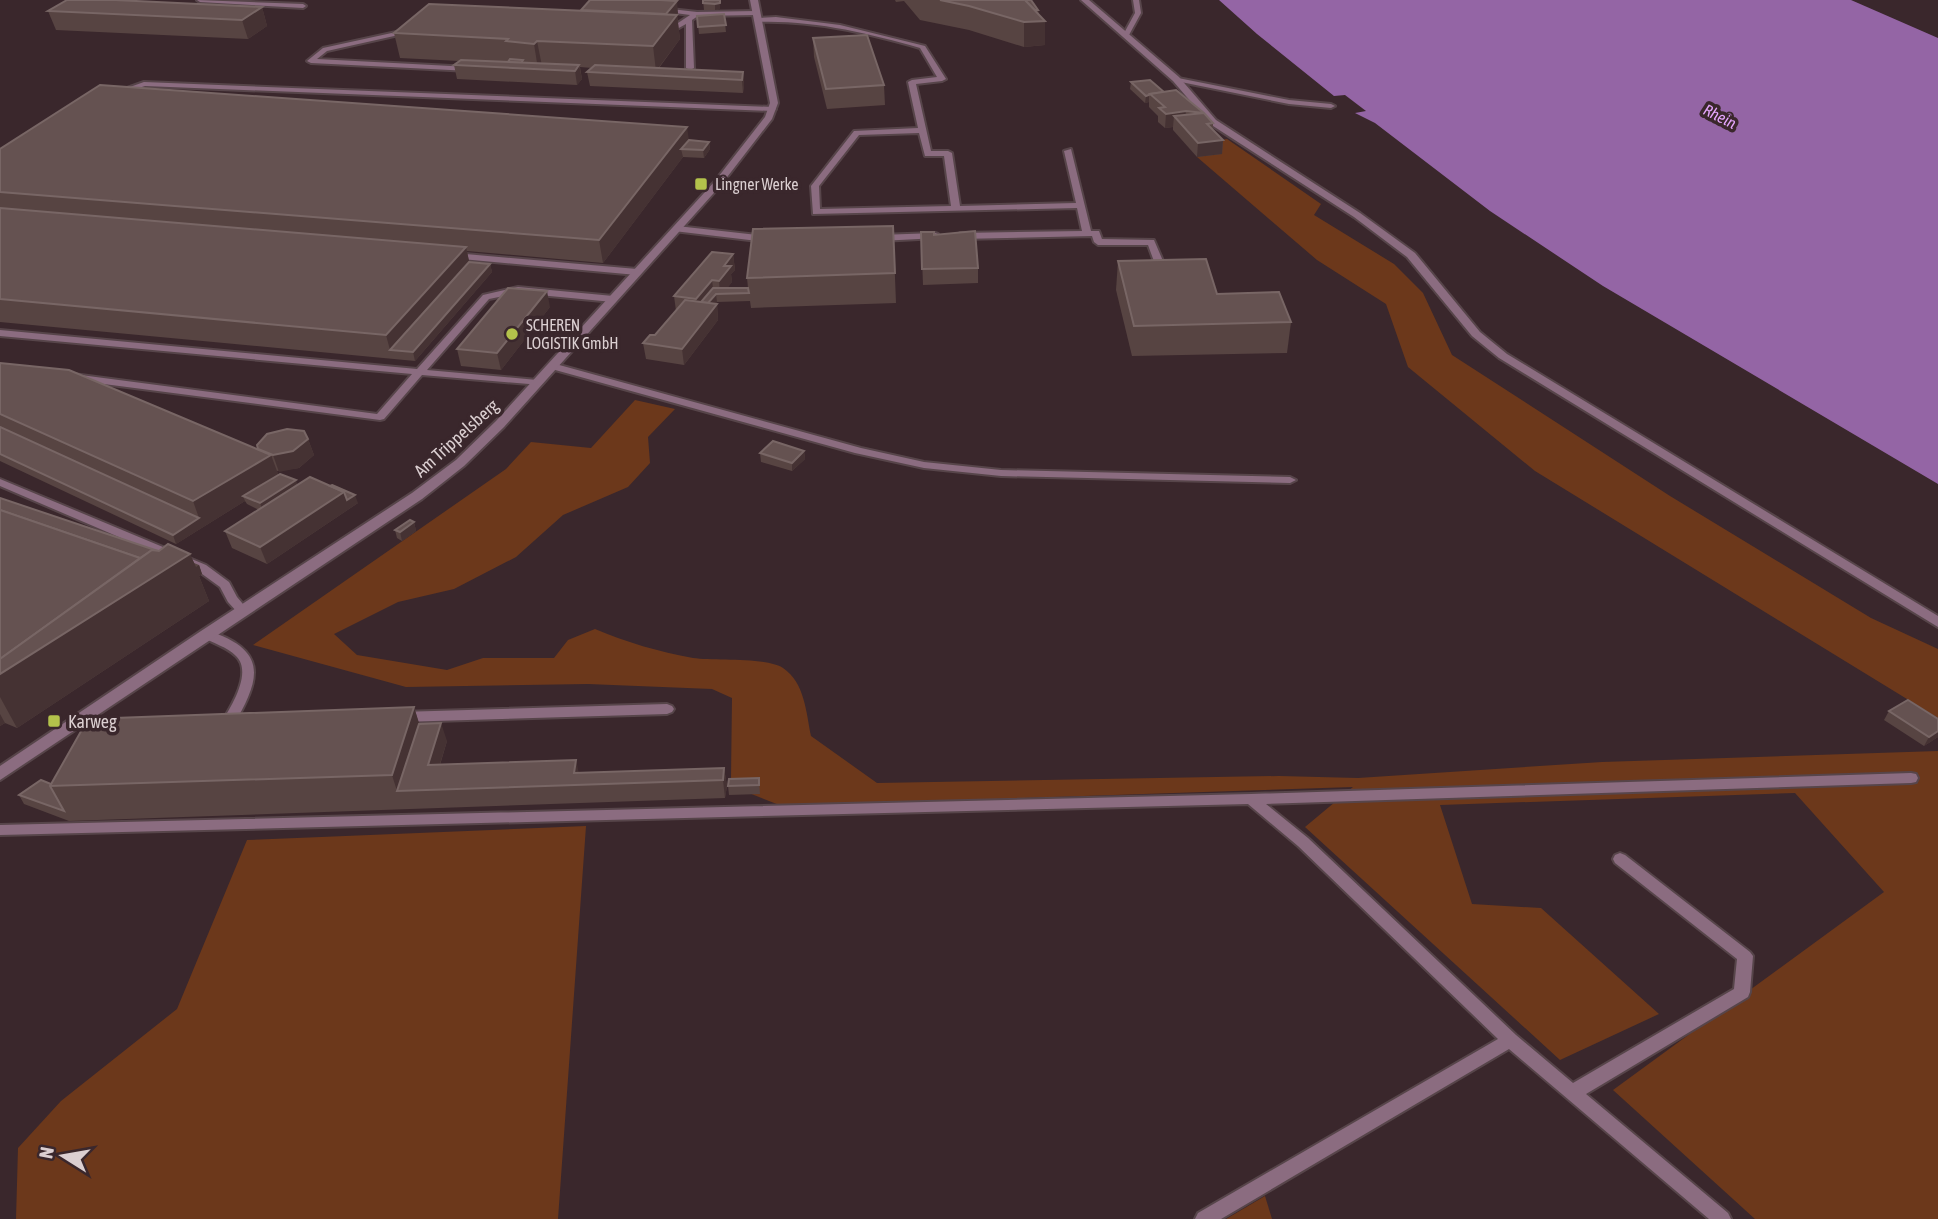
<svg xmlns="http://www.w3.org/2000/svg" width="1938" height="1219" font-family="'Asap Condensed',sans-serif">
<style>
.green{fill:#6c381b}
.water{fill:#9465a5}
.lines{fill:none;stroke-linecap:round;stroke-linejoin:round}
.lane-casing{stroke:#57454a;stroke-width:4}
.street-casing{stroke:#57454a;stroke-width:4}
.lane{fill:#8b6c80;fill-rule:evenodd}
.street{fill:#8b6c80;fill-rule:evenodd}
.wall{fill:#574442}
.shaded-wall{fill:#453233}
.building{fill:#655251;stroke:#786665;stroke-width:2}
.poi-dot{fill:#b3c24b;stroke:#3a272c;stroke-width:2.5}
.labels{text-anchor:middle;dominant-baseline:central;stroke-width:7;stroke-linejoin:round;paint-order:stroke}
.far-water-label{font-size:16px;font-style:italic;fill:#e5a5fd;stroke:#3a272c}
.far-poi-label{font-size:16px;fill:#dbcfd1;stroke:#3a272c;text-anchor:start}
.street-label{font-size:18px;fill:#dbcfd1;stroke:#3a272c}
.poi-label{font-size:18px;fill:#dbcfd1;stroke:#3a272c;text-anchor:start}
</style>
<rect width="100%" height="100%" fill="#3a272c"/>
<!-- green -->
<g class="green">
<path d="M1227,139L1321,204L1314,215L1394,264L1423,293L1452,355L1670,496L1871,618L1938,649V718L1535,471L1408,367L1386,304L1317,260L1197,157L1209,142Z"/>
<path d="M635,400L675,409L648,437L650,463L628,487L563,515L516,557L454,589L398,602L334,634L357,655L447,670L483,658H554L568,640L595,629C626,642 659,652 693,658C714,661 766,657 783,668C805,683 806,712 811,736L877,783L1279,776L1358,778L1602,762L1938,751V1219H1755L1613,1090L1884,892L1795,793L1440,805L1472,904L1541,908L1659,1014L1560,1060L1305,827L1353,787L846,804L792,810L749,793L731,779L732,698L712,689L588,684L406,687L253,645L506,469L531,442L591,448Z"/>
<path d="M586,826L558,1219H16L18,1148L61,1101L177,1009L247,840Z"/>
<path d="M1265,1196L1272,1219H1226Z"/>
</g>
<!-- water -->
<path class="water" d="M1219,0H1851L1938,38V484L1603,286L1490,211L1375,123L1355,113L1366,111L1345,95L1334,96L1257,34Z"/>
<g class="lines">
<!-- lane casing -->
<g class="lane-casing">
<g id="lane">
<path d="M197,0L303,4L306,6L303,8L200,2Z"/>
<path d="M1133,0H1139L1141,13L1129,35L1126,37L1123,35L1135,13Z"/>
<path d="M662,8L697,12L756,11L759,13L756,15L698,16L692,20L694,68L690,70L686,68V24L668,34L663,33L690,15L660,11L659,10Z"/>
<path d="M776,17L840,25L925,46L946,79L942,81L916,84L931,151H948L952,153L960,206L1076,203L1064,151L1071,149L1091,231H1099L1102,239L1154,240L1169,275L1164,278L1159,275L1148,245H1098L1094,242L1092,236L960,239L956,236L960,233L1082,231L1077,208L813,214L811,186L854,131L918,128L908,82L912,80L937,77L920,48C867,33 813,20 757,22L754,20L757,18ZM919,133L925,156H944L951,206L820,209L819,186L859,135Z"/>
<path d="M410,29L413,31L412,32L327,51L317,59L470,67L474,69L470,71L311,63L307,61L323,48Z"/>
<path d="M1173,77L1289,100L1331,104L1335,106L1331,108L1289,104L1176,81H1173Z"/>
<path d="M144,82L772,107L776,109L772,111L145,86L120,94L116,92Z"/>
<path d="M677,226L767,236L771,239L767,242L674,231L673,229Z"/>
<path d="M935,233L938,234V238L880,241L876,238L880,235Z"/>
<path d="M454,253L637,269L642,272L637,275L451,258L450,256Z"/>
<path d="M518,287L613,296L618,299L613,302L518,293L489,299L427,370L537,380L541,381V385L422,375L384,419L380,420L73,380L68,377L73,374L377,414L412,374L0,336V330L417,369L483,295Z"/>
<path d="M552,363L861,448L924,462L1001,470L1290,477L1296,480L1290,483L1001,476L924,468L855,453L548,368L547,366Z"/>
<path d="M0,479L206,565L229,582L237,597L248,610L246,613H238L228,602L220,587L198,571L0,486Z"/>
<path d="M206,630C269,650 261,678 233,726H223L221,723C231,707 253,672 236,656C227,647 213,643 202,637L200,634Z"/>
<path d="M667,704L672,706L674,709L672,712L667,714L400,722L395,720L393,717L395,714L400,712Z"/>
<path d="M1911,773L1916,774L1918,778L1916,782L1911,783L1266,804L1308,838L1516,1035L1573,1083L1734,989L1737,959L1615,863L1613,859L1615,855L1620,853L1625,855L1750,952L1753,956L1750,992L1748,997L1586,1094L1728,1213L1731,1219H1709L1509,1049L1221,1219H1195L1198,1213L1498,1039L1298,846L1248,804L0,835V825L1251,794Z"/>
</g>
</g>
<!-- street casing -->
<g class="street-casing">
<g id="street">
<path d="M750,0H758L778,103L772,119L721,185L504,427L464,466L422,499L0,780V766L201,631L412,493L456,460L496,421L715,181L765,117L770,103Z"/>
<path d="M1081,0H1089L1179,77L1216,120L1360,213L1415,253L1480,332L1507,354L1938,616V627L1499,358L1472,336L1407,257L1354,217L1210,124L1173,81Z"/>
</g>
</g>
<!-- lane -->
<use href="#lane" class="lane"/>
<!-- street -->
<use href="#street" class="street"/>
</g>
<!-- wall -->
<g class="wall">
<path d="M703,0H720V9L715,10H704Z"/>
<path d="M895,0H1031L1038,10L1045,45L1024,47L969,30L920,20L904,1L896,2Z"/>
<path d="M262,7L267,26L248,39L56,30L48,11Z"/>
<path d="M581,10L678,13L677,15L680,39L659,68L743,72L744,85L743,93L590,86L587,72L592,68L580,67L582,79L577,85L457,79L454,65L459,61L400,58L394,33Z"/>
<path d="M724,14L726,32L699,34L697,16Z"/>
<path d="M813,38L884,85L885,105L827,109L814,57Z"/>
<path d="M1131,82L1164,92L1176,90L1213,123V130L1223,140L1222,154L1197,157L1173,130V127L1165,128L1158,122V116L1149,107V102L1145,103L1130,89Z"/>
<path d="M689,140L709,142L710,149L704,158L683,157L603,263L467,251L469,262L490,264L492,272L415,361L0,322V149Z"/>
<path d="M893,226L896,303L751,308L750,301L717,302L715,304H717L718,320L684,365L646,359L643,343L655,335L676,311L674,296L733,254L735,270L731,274L732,282L727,288H748L747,278Z"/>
<path d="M921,232L934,235L978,268V283L923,285Z"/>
<path d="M1118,261L1217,294L1291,322L1287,353L1132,356L1116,290Z"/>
<path d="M550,307L501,370L461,366L457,349Z"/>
<path d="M0,363L258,449L308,439L314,455L299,468L277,471L278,475L298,485L358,503L267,564L232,548L225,531L259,510L247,504L245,501L176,544L0,461Z"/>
<path d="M804,451L805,459L792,471L761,462L760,453Z"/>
<path d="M0,498L158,551L190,554L194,563L199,565L202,574L199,576L209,601L17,728L5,723L0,726Z"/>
<path d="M414,522L416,531L402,541L397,538L395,530Z"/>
<path d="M414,707L419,724L447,741L440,765L579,773L724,768L727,786L725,798L69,821L24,804L19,795L51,784Z"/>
<path d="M1889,711L1938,737L1924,746L1884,720Z"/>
<path d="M759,778L760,794L729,795L728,786Z"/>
</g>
<!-- shaded-wall -->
<g class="shaded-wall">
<path d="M677,1L678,13L668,26L666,14Z"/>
<path d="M720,3V9L715,10V4Z"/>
<path d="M262,7L267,26L248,39L242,20Z"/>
<path d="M677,15L680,39L656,71L653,46Z"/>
<path d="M1045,21V45L1024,47V22Z"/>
<path d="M537,41L542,66L538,69L534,44Z"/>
<path d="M579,65L582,79L577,85L575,71Z"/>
<path d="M743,72L744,85L743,93L742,80Z"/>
<path d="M1149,95V102L1145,103L1146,96Z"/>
<path d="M1186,111L1185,125L1174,116L1173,127L1165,128L1166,114Z"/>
<path d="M687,127L690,147L681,149L683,157L603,263L599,240Z"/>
<path d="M1223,140L1222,154L1197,157L1198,143Z"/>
<path d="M709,142L710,149L704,158L703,150Z"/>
<path d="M466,247L471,270L390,350L386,335Z"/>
<path d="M733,254L735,270L731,274L732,282L723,294H720L719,281L724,266Z"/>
<path d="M490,264L492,272L415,361L413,352Z"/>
<path d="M712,280L714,296L697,309L696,299Z"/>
<path d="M547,291L550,307L501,370L497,353Z"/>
<path d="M716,294L717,302L703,318L702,310Z"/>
<path d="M717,304L718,320L684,365L682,349Z"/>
<path d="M308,439L314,455L299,468L279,472L273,455Z"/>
<path d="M804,451L805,459L792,471V463Z"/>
<path d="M271,455L280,479L243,496L245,501L176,544L173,535L199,518L193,501Z"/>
<path d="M296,480L299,489L263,512L260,503Z"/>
<path d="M344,492L355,495L358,503L267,564L260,547Z"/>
<path d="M414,522L416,531L402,541L400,532Z"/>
<path d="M190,554L196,567L199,565L202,574L199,576L209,601L17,728L0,697V674Z"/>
<path d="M414,707L425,742L397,791L392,775Z"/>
<path d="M0,714L5,723L0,726Z"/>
<path d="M441,723L447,741L434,783L428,765Z"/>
<path d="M1938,731V737L1924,746L1929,737Z"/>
<path d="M576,760L580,778L574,773Z"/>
<path d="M724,768L727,786L725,798L723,780Z"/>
</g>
<!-- building -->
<g class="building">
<path d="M67,0H115L262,7L242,20L48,11Z"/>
<path d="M590,0H660L677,1L666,14L581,10Z"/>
<path d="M703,0H720V3L715,4L703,3Z"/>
<path d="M940,0H1025L1045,21L1024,22L969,6Z"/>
<path d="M1025,0H1031L1038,10H1035Z"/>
<path d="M429,4L677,15L653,46L537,41L534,44L506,41L508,39L394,33Z"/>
<path d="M724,14L726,25L698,27L697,16Z"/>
<path d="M867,35L884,85L826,89L813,38Z"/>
<path d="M510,59L523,60L521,63L508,62Z"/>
<path d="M461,60L579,65L575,71L454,65Z"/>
<path d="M595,65L743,72L742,80L587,72Z"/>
<path d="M1150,80L1164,92L1150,94L1149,95L1146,96L1131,82Z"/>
<path d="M100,85L687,127L599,240L0,192V149Z"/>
<path d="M1176,90L1204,113L1213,123L1207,124L1223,140L1198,143L1174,116L1204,113L1186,111L1166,114L1159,108L1165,107L1150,94Z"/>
<path d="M689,140L709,142L703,150L681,149Z"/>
<path d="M0,208L466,247L386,335L0,299Z"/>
<path d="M893,226L895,273L747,278L753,229Z"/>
<path d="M975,231L978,268L922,269L921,232H934V235Z"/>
<path d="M712,252L733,254L724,266H731L719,281L712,280L696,299L674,296Z"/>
<path d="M1206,259L1217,294L1279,292L1291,322L1134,326L1118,261Z"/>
<path d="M469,262L490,264L413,352L390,350Z"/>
<path d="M508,288L547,291L497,353L457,349Z"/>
<path d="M713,288H748L749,293L716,294L708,303L701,302Z"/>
<path d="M685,300L717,304L682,349L643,343L650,335H655Z"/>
<path d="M0,363L69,370L271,455L193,501L0,414Z"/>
<path d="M0,427L199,518L173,535L0,454Z"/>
<path d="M287,429L304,431L308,439L293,451L273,455L258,449L257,445L267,434Z"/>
<path d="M773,441L804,451L792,463L760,453Z"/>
<path d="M280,474L296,480L260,503L243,496Z"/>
<path d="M310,477L344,492L260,547L225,531Z"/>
<path d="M332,485L355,495L347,500L344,492L330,486Z"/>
<path d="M0,498L158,551L152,550L140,558L0,510Z"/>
<path d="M0,510L140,558L0,659Z"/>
<path d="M410,520L414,522L400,532L395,530Z"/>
<path d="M168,544L190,554L0,674V659L152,550L159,551Z"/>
<path d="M1908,700L1938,719V731L1929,737L1889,711Z"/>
<path d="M414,707L392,775L50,786L88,719Z"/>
<path d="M441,723L428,765L576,760L574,773L724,768L723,780L397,791L419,724Z"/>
<path d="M759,778V785L728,786L729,779Z"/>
<path d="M41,780L51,784L50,786L64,811L19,795Z"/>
</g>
<!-- markers -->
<g class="poi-dot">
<rect x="694" y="177" width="14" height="14" rx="3.5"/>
<circle cx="512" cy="334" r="7"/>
<rect x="47" y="714" width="14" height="14" rx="3.5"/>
</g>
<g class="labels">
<!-- far-water labels -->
<g class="far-water-label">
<text transform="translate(1720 116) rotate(27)">Rhein</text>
</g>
<!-- far-poi labels -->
<g class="far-poi-label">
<text x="715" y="184">Lingner Werke</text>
<text x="526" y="325">SCHEREN<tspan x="526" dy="18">LOGISTIK GmbH</tspan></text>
</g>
<!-- street labels -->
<g class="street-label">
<text transform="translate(456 438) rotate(-42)">Am Trippelsberg</text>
</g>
<!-- poi labels -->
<g class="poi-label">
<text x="68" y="721">Karweg</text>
</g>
</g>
<!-- north arrow -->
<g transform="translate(63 1156) rotate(281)" stroke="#3a272c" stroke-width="5" paint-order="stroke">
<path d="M0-5L12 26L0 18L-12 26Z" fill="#dbcfd1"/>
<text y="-10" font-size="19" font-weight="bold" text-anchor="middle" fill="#dbcfd1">N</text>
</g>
</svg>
